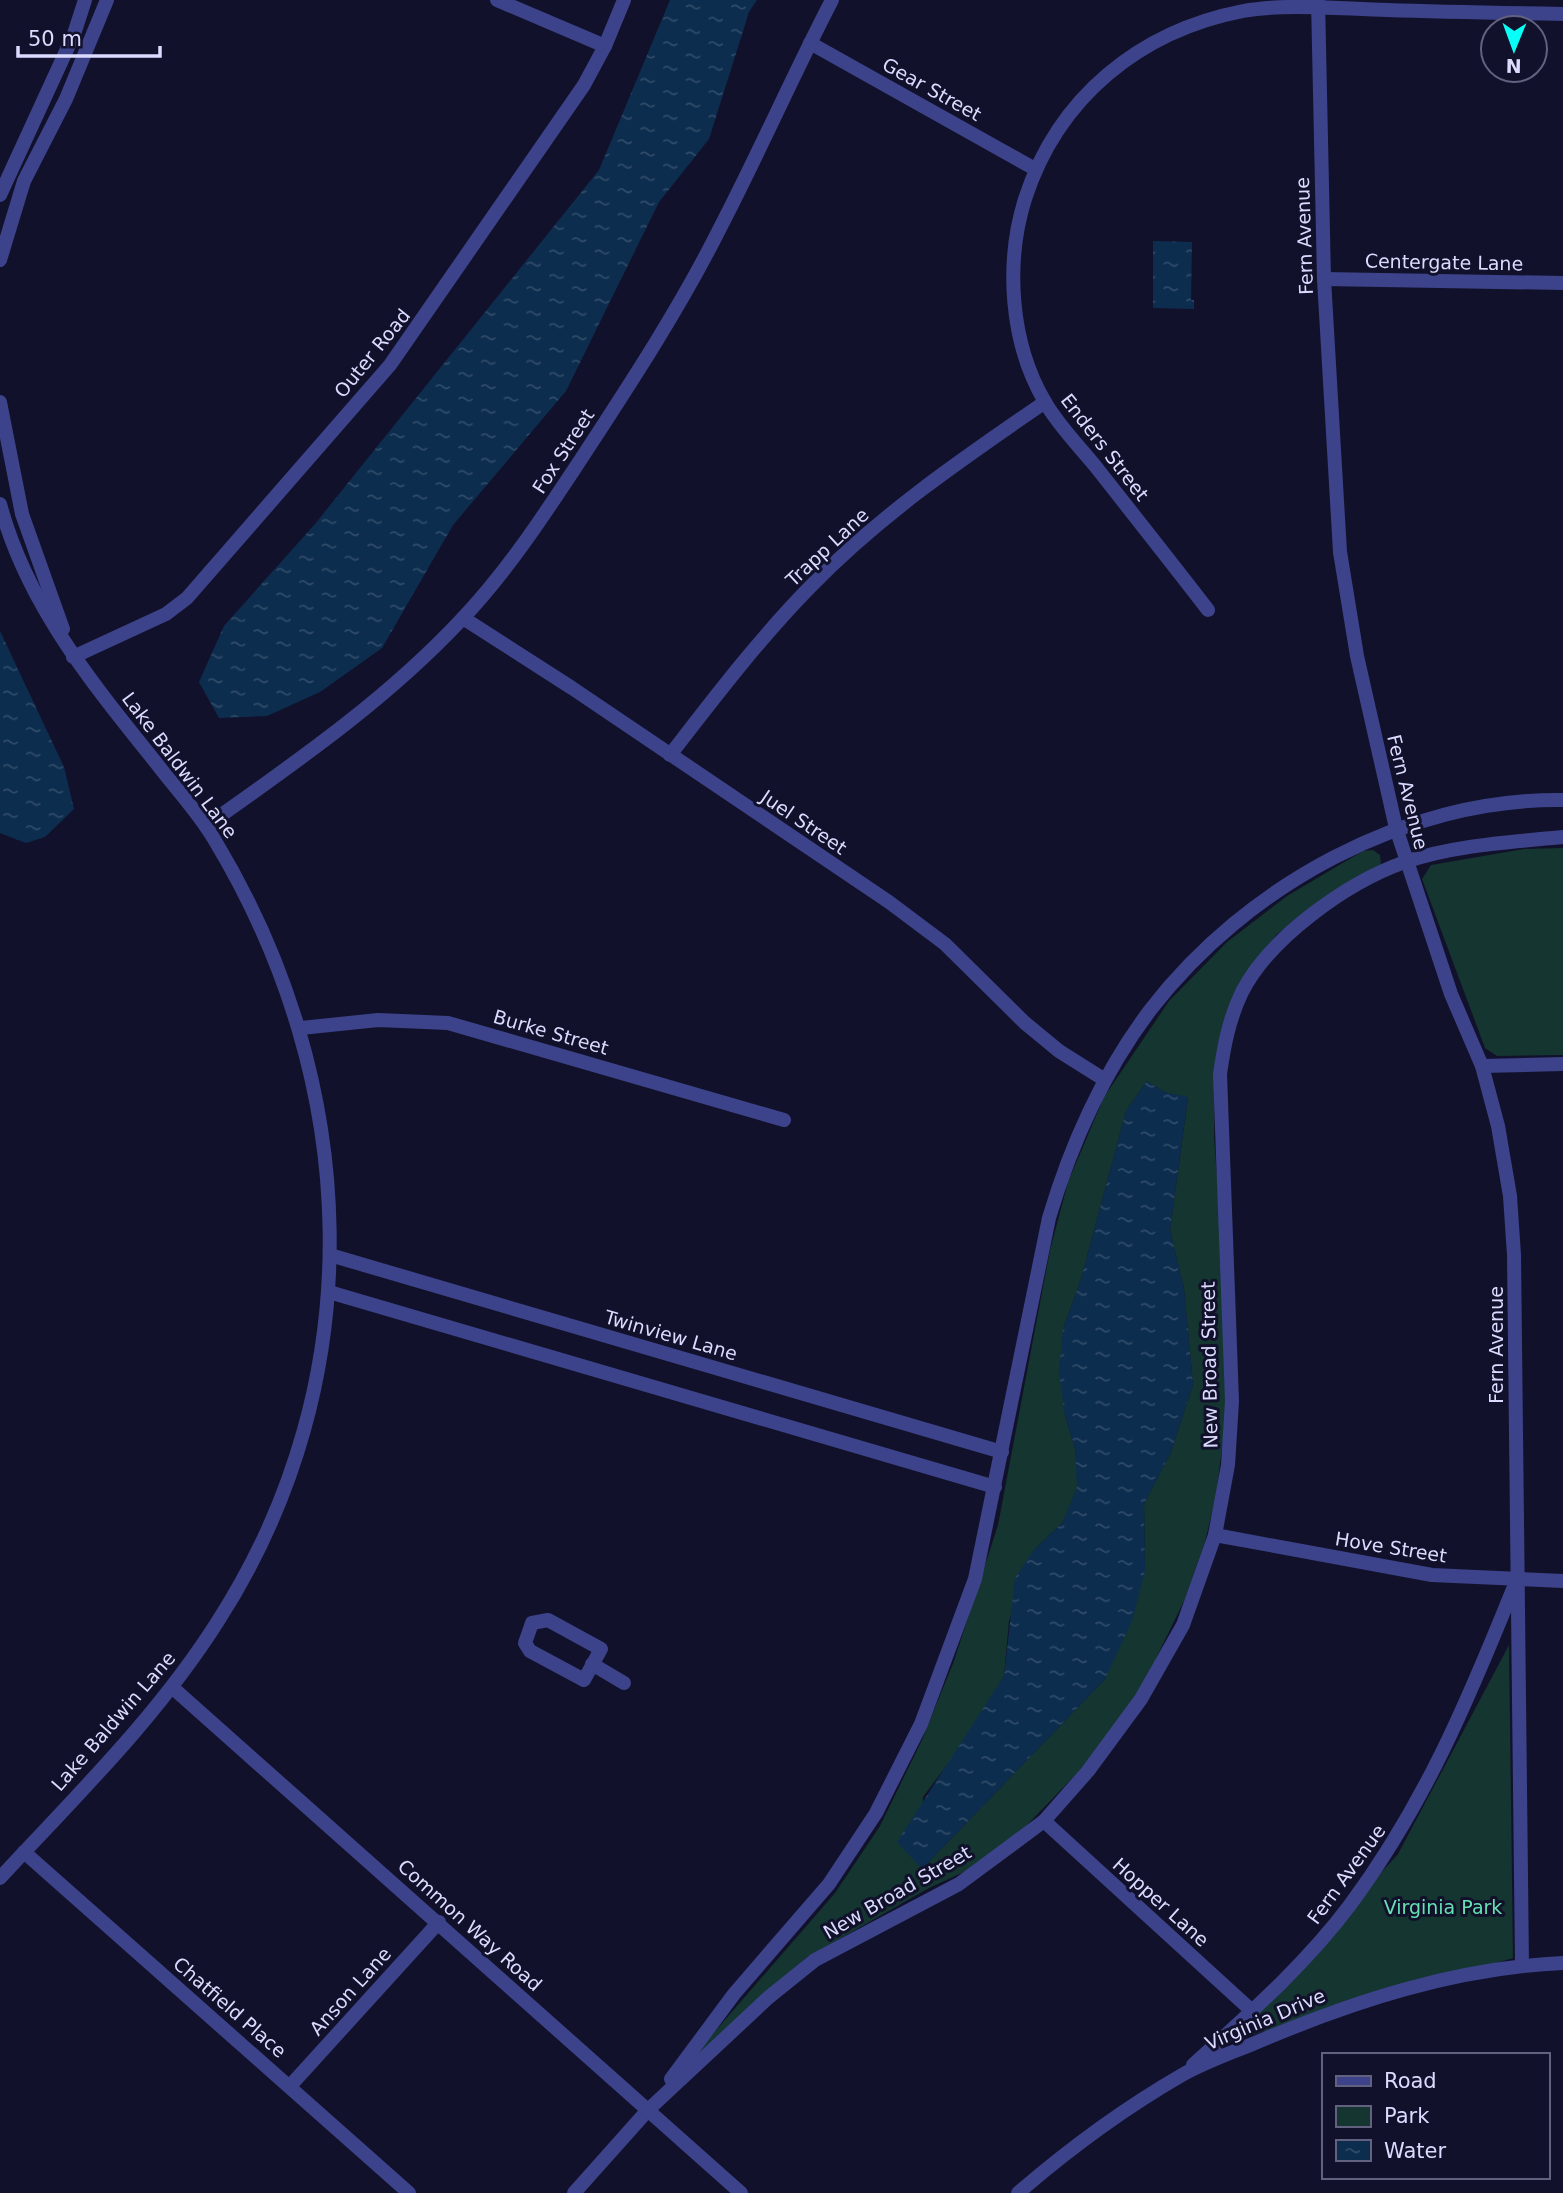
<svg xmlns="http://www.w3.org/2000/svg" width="1563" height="2193" font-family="'DejaVu Sans',sans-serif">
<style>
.green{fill:#143530;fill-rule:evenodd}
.water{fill:url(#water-ripples)}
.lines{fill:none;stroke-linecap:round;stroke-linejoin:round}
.minor{stroke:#3c438a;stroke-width:14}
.tertiary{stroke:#3c438a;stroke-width:14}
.labels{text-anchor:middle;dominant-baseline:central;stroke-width:6;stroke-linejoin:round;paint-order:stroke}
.street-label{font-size:19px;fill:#dbdbff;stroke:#12112b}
.park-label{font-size:19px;fill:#65e1b2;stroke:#12112b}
</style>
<defs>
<pattern id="water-ripples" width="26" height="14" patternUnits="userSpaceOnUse" patternTransform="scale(1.75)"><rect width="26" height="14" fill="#0d2d4e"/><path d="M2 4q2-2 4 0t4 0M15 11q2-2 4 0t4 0" fill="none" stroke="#304b69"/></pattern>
</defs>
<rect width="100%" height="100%" fill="#12112b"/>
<!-- green -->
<g class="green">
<path d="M1563,848V1055L1497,1056L1485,1048L1422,879L1431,865L1524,849Z"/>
<path d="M1373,850L1380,855L1381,865L1277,934L1247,972L1215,1078L1214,1136L1219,1206L1226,1416L1216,1496L1205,1542L1185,1599L1143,1685L1086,1764L1026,1826L977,1866L929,1888L806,1958L678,2074L835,1893L880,1826L921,1742L954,1661L998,1525L1050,1250L1068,1182L1104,1097L1169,1001L1227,942L1287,896L1363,851ZM1147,1081L1164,1092L1188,1098L1170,1230L1184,1289L1193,1384L1171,1452L1144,1504L1145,1571L1105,1679L922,1869L923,1797L965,1741L1004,1676L1009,1621L1034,1550L1063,1522L1078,1486L1075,1449L1064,1412L1063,1329L1081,1279L1126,1111Z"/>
<path d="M1509,1645L1513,1958L1228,2042L1398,1854Z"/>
</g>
<!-- water -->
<g class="water">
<path d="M670,0H757L749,12L709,139L659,202L566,391L453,525L382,648L320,692L267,716L219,718L199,682L224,626L315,524L599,170Z"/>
<path d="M1153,241L1192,242L1191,300H1194V309L1153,308Z"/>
<path d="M0,631L64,767L74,809L45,837L26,843L0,833Z"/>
<path d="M1147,1081L1164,1092L1188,1097L1170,1230L1184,1289L1193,1384L1171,1452L1144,1504L1145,1571L1132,1621L1105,1679L922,1869L897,1842L1004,1676L1015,1578L1034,1550L1063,1522L1077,1487L1075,1449L1064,1412L1059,1371L1063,1329L1081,1279L1126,1111Z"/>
</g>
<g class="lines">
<!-- minor -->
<g class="minor">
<path d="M497,0L605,46"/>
<path d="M1318,0L1324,279L1340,552L1357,656L1396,828L1451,994L1482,1066L1498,1126L1510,1196L1514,1255L1522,1965"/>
<path d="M810,43L1035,169"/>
<path d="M1324,279L1563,283"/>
<path d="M1208,610C1171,562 1133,514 1096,467C1079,446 1058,425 1045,402C1010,343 1005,263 1025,199C1058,97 1140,31 1243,11C1287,3 1342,9 1387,10C1445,12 1504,13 1563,14"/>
<path d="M463,618L572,688L889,902L945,944L1025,1023L1059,1051L1105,1080"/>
<path d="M73,657L166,614L187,598L390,365L584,85L605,46L624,0"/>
<path d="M670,755C715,697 759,639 810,587C880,515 962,459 1045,402"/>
<path d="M206,826C296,762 385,701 461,620C507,572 544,515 581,459C630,384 680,308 720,228C759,153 793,75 832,0"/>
<path d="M301,1028L378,1020L448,1023L784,1120"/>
<path d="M1482,1066L1563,1064"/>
<path d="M330,1255L1002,1452"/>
<path d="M329,1292L995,1487"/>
<path d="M1215,1535L1432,1575L1563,1581"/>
<path d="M548,1620L601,1649L584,1680L530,1651L525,1643L532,1623Z"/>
<path d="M592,1664L624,1683"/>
<path d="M1044,1821L1252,2011"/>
<path d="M24,1852L409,2193"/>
<path d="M1193,2065C1248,2015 1305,1965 1350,1905C1424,1805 1467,1703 1513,1589"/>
<path d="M290,2086L439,1922"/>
<path d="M574,2193L648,2110"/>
<path d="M1018,2193C1069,2149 1123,2109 1182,2075C1205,2062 1231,2053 1255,2043C1354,2001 1455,1968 1563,1963"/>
</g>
<!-- tertiary -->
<g class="tertiary">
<path d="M0,195L74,34L85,0"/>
<path d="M0,260L24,181L66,99L107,0"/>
<path d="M0,402L22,514L63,629"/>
<path d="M0,504C27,605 93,684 157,764C176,789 198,812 214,839C361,1082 374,1378 218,1621C158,1716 76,1796 0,1878"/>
<path d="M173,1688L741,2193"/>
<path d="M671,2079L734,1994L829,1884L876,1813L921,1724L975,1579L1049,1218C1071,1144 1104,1071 1151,1009C1247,885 1406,798 1563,800"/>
<path d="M648,2110L769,1997L815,1960L959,1884L1044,1821L1088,1771L1141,1699L1183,1625L1215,1535L1228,1465L1232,1401L1220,1074C1224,1046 1229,1019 1242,992C1270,937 1348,882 1405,862C1453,845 1513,842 1563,837"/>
</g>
</g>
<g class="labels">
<!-- street labels -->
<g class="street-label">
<text transform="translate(932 89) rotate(29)">Gear Street</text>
<text transform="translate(1304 236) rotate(-92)">Fern Avenue</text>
<text transform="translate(1444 262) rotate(1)">Centergate Lane</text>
<text transform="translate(372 353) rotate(-51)">Outer Road</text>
<text transform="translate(1105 447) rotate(52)">Enders Street</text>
<text transform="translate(563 451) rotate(-57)">Fox Street</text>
<text transform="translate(827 547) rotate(-43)">Trapp Lane</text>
<text transform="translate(180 765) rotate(53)">Lake Baldwin Lane</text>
<text transform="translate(1408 792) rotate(76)">Fern Avenue</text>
<text transform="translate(804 822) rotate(34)">Juel Street</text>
<text transform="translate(551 1032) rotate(16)">Burke Street</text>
<text transform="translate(671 1335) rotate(16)">Twinview Lane</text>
<text transform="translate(1496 1345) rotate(-90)">Fern Avenue</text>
<text transform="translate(1209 1365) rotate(-91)">New Broad Street</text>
<text transform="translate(1391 1547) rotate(9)">Hove Street</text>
<text transform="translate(113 1721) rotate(-49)">Lake Baldwin Lane</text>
<text transform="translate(1346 1874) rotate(-54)">Fern Avenue</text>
<text transform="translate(897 1892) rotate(-30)">New Broad Street</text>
<text transform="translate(1161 1902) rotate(42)">Hopper Lane</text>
<text transform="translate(470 1925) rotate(42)">Common Way Road</text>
<text transform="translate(350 1991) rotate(-48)">Anson Lane</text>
<text transform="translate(230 2007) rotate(41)">Chatfield Place</text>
<text transform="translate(1265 2019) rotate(-23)">Virginia Drive</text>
</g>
<!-- park labels -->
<g class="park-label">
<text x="1443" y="1907">Virginia Park</text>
</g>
</g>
<!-- legend -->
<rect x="1322" y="2053" width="228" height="126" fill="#12112b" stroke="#626280" stroke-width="2"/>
<rect x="1336" y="2076" width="35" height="10" fill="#3c438a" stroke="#626280" stroke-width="2"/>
<text x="1384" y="2088" font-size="21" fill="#dbdbff">Road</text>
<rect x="1336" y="2106" width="35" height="21" fill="#143530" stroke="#626280" stroke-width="2"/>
<text x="1384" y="2123" font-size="21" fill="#dbdbff">Park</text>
<rect x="1336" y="2140" width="35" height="21" fill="url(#water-ripples)" stroke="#626280" stroke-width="2"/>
<text x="1384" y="2158" font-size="21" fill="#dbdbff">Water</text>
<!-- north arrow -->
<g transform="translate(1514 49) rotate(181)"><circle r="33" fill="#12112b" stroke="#626280" stroke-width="2"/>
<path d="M0-5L12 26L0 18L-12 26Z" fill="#07fff8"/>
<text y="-10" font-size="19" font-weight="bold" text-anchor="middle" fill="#dbdbff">N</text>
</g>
<!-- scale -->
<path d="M18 46v10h142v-10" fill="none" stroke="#dbdbff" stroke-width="3.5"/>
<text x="28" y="46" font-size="21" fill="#dbdbff" stroke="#12112b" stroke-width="5" paint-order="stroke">50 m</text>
</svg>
